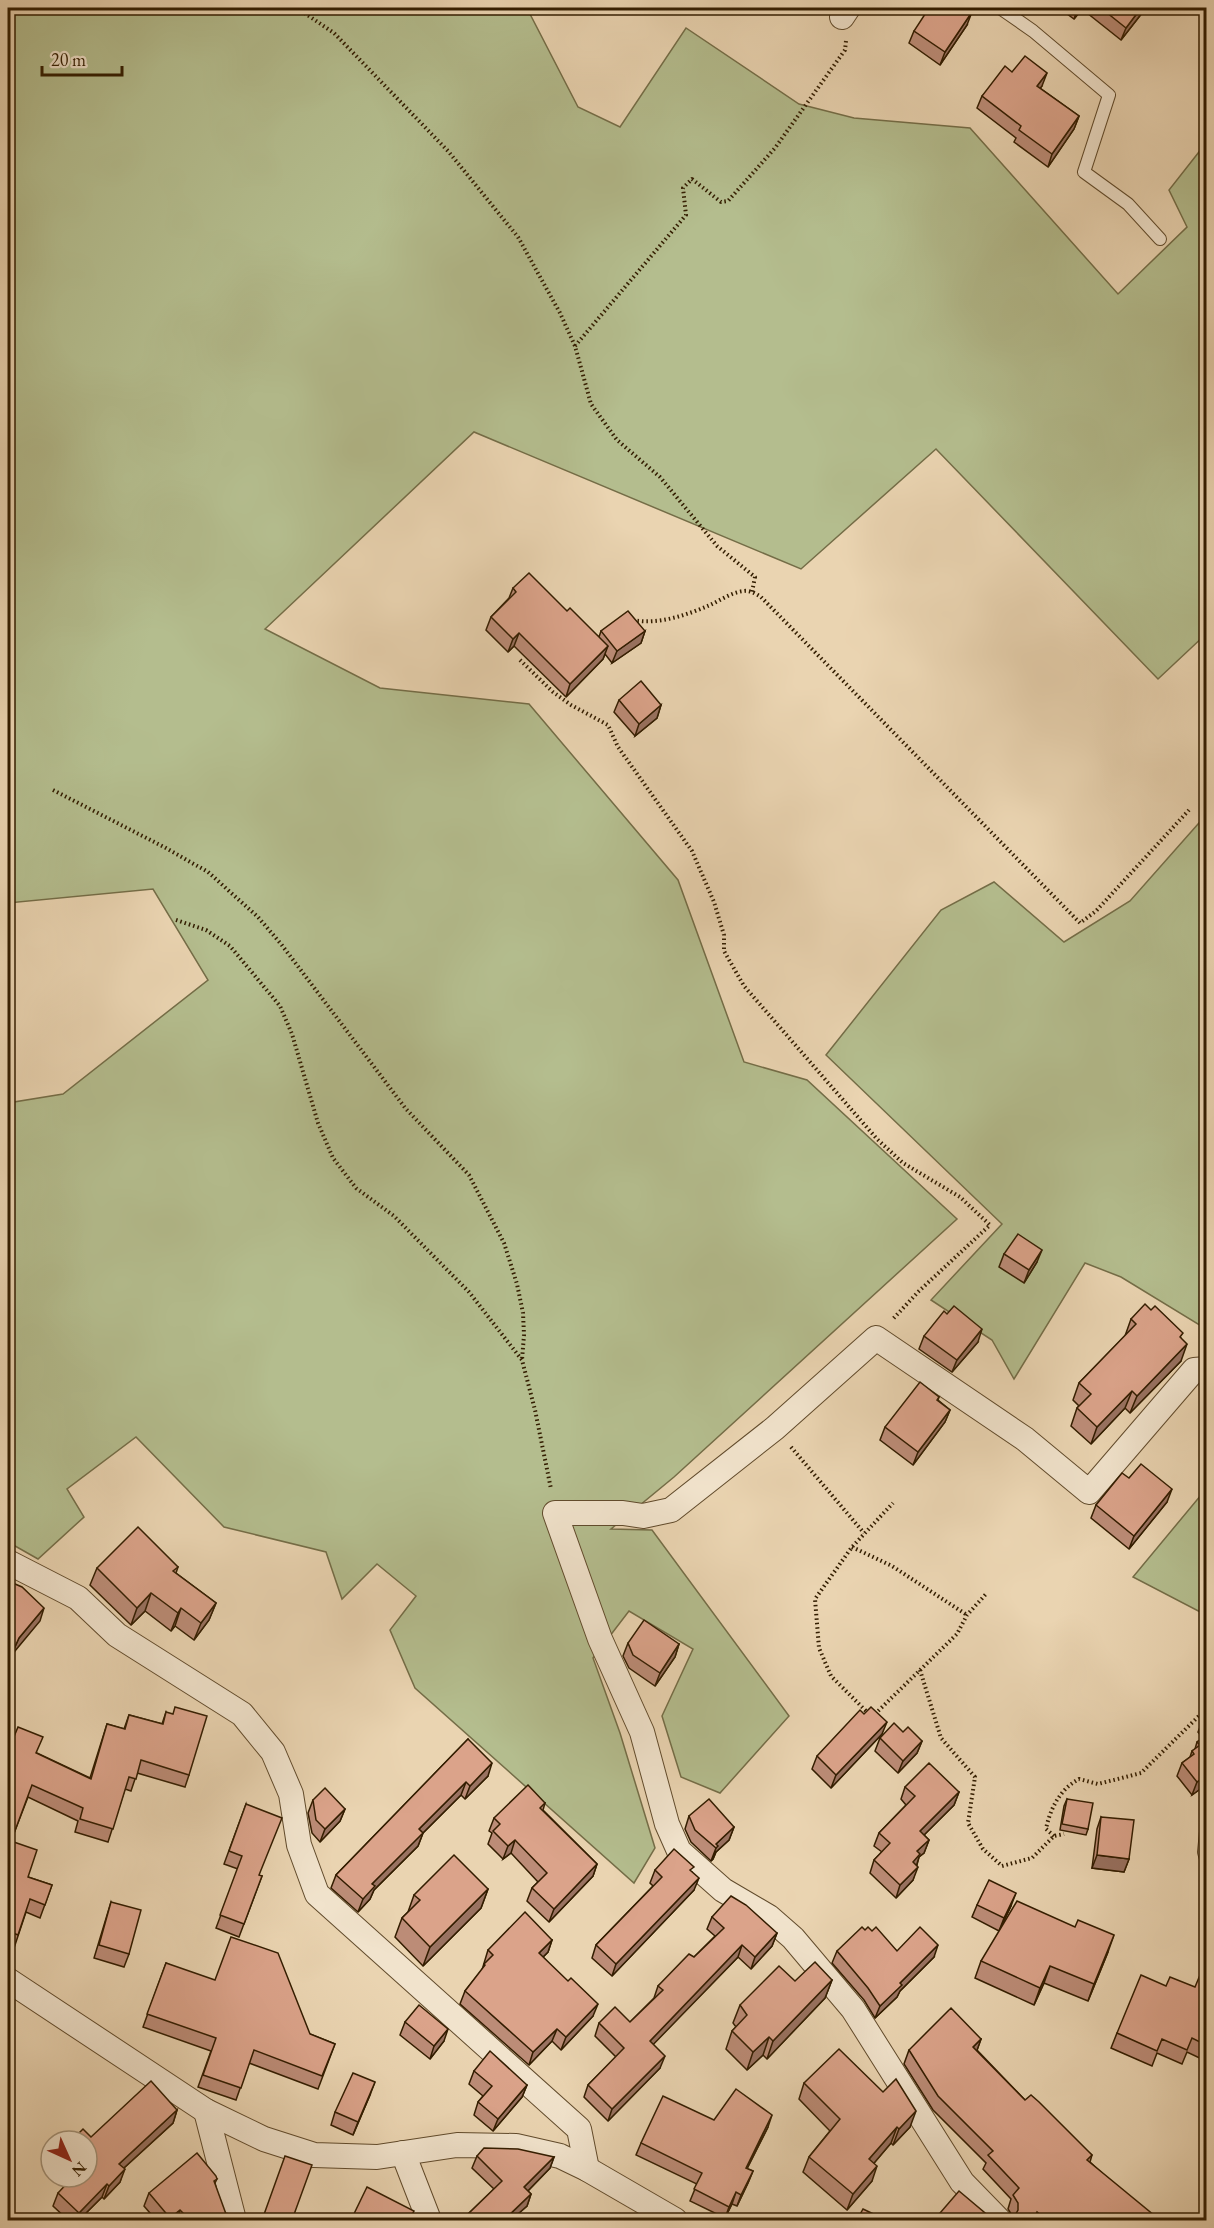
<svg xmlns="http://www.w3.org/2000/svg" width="1214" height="2228" font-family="'EB Garamond',serif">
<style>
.green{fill:#b4bd8e;stroke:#746d47;stroke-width:1.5}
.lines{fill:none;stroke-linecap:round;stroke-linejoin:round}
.service-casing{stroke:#614b2c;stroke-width:14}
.minor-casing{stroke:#614b2c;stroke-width:26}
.path{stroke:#331d00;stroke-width:4;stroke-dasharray:1.5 3;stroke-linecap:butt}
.service{stroke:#f1e3cc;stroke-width:12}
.minor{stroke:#f1e3cc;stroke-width:24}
.wall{fill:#bc8c77;stroke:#331d00;stroke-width:1.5}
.shaded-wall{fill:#997261;stroke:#331d00;stroke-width:1.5}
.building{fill:#dba38a;stroke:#331d00;stroke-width:1.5}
</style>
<rect width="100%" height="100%" fill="#ead4b1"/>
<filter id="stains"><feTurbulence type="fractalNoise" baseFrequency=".00333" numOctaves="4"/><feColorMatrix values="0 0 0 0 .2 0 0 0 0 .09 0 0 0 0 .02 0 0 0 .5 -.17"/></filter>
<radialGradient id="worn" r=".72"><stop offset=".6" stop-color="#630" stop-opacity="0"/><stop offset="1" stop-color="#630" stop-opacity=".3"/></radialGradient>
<!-- green -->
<g class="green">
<path d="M8,8H533L530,14L578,107L620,127L686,28L799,104L854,118L970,128L1118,294L1187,227L1169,190L1206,143V634L1158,679L936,449L801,569L474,432L265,629L380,688L529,704L678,880L744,1062L807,1080L957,1219L674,1477L611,1529L652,1530L789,1716L720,1793L681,1777L662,1716L693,1649L629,1611L593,1658L620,1733L655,1848L634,1883L415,1688L390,1630L416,1596L377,1564L342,1599L326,1552L224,1527L136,1437L67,1489L84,1517L38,1559L8,1542V1103L63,1094L208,980L153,889L8,903Z"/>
<path d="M1206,815V1329L1121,1277L1085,1263L1014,1379L992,1340L931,1300L1002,1224L826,1055L941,910L994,882L1064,942L1130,901Z"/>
<path d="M1206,1489V1615L1133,1577Z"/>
</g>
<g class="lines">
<!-- service casing -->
<g class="service-casing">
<g id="service">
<path d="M1000,8L1033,31L1109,95L1084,172L1128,204L1160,239"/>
<path d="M1206,1832L1204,1852L1206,1859"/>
</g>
</g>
<!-- minor casing -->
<g class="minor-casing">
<g id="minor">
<path d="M842,17L848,8"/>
<path d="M8,1562L78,1598L117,1635L242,1714L273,1752L291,1794L299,1845L317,1894L579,2129L587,2169"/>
<path d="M8,1980L206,2111L264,2139L314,2155L377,2157L457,2145L516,2146L560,2156L587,2169L675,2220"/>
<path d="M206,2111L234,2220"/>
<path d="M403,2153L429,2220"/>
<path d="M999,2220L962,2182L853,2009L793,1938L769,1917L723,1890L679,1851L667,1824L642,1732L600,1639L555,1513H623L643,1516L671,1510L775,1428L876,1338L1025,1439L1089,1492L1194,1370L1206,1369"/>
</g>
</g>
<!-- path -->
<g class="path">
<path d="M297,8L334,33L448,151L518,237L560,313L575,346L591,404L617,440L660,477L717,546L755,577L752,592"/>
<path d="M575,346L686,215L683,188L692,179L721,202L728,201L775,148L845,50L846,41"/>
<path d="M633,620C658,625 687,615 710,605C721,600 732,592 744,591C750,590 756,594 761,597L1080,923L1096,911L1189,810"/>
<path d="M520,660L553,692L571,705L608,725L618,747L692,851L714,902L724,935V951L744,986L877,1139L903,1163L960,1197L990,1225L919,1291L892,1320"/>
<path d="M53,790L164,847L208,872L258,917L281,944L406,1109L469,1175L504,1243L517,1284L523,1313L524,1335L522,1360"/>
<path d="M176,920L206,930L230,946L280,1006L292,1034L318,1123L333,1158L356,1188L394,1216L469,1292L522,1360L535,1410L551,1489"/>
<path d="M791,1447L864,1533"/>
<path d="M852,1547L892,1566L967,1615"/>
<path d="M920,1670L941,1738L975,1777L968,1823L983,1849L1002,1866L1032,1858L1054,1836L1064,1834"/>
<path d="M869,1714L831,1676L819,1648L815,1599L852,1547L893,1503"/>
<path d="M875,1714L957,1634L967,1615L986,1594"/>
<path d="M1054,1836L1046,1829C1050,1809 1060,1789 1079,1779L1098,1784L1141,1773L1206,1709"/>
</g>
<!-- service -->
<use href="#service" class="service"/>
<!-- minor -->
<use href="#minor" class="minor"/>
</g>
<!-- wall -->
<g class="wall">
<path d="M1059,8H1144L1142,13L1121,40L1082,9L1074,19Z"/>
<path d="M967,25L940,65L909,43L914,31Z"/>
<path d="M1012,72L1042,86L1040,88L1079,116L1074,129L1048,167L1014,142L1016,138L977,108L982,96Z"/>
<path d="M513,588L567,611L599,637L601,631H645L641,643L612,663L605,654L603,659L566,697L514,646L508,652L486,630L491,617L509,598Z"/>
<path d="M619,700L661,705L657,718L635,736L614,712Z"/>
<path d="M1004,1254L1037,1262L1024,1283L999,1267Z"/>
<path d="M1131,1319L1181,1338V1361L1130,1413L1125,1408L1091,1444L1071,1426L1077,1408L1079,1406L1073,1400L1079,1383L1125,1336Z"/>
<path d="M924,1336L978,1342L952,1372L919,1349Z"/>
<path d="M939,1397L938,1400L950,1410L945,1422L913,1465L880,1440L885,1427Z"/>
<path d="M1129,1478L1167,1502L1129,1549L1091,1518L1096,1505Z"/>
<path d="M178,1567L176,1573L216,1603L209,1620L194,1640L175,1626L171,1631L145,1611L131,1625L90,1585L97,1568Z"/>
<path d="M628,1643L679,1644L675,1657L655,1686L629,1668L623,1656Z"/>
<path d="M166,1712L189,1775L185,1787L137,1773L131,1791L125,1789L108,1842L75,1832L78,1821L28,1797L11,1841L28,1877L52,1885L40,1918L26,1912L14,1948L8,1946V1751L37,1753L90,1778L107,1724L124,1729L129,1715L162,1724Z"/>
<path d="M1206,1717V1792L1203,1787L1192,1795L1177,1776L1182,1763L1190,1757L1192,1751L1195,1749L1197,1742L1203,1738L1198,1732L1203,1719Z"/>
<path d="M903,1732L922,1741L917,1753L898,1773L875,1751L880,1738Z"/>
<path d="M882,1734L831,1788L812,1769L817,1756Z"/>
<path d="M468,1739L488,1776L465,1799L461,1795L423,1833L418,1846L374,1890L370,1899L358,1912L331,1888L336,1875Z"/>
<path d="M905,1787L959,1792L954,1805L924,1835L929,1840L924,1853L919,1857L913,1880L896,1898L870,1873L874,1860L882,1852L874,1846L879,1833L906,1805L901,1799Z"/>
<path d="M1067,1799L1088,1829L1086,1835L1060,1830L1064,1806Z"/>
<path d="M313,1800L345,1809L340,1821L320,1842L312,1833L308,1813Z"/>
<path d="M545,1803L543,1810L597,1864L593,1876L549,1922L527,1901L532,1888L538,1882L511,1853L503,1859L488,1844L492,1833L489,1831L494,1818Z"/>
<path d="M246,1804L259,1876H262L239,1937L216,1928L238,1869L224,1864Z"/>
<path d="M689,1816L734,1827L729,1840L716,1852L713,1859L711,1861L691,1842L685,1829Z"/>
<path d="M1101,1817L1129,1859L1124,1872L1092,1868L1097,1829Z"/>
<path d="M655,1870L692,1872L694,1890L612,1976L592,1958L596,1945L653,1886L650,1883Z"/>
<path d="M488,1889L481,1908L423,1966L395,1937L402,1918L408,1912L414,1895Z"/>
<path d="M111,1902L129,1954L124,1967L94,1958Z"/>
<path d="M977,1905L1011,1906L999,1931L972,1917Z"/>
<path d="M712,1917L777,1933L772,1946L751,1969L738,1957L653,2044L660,2068L608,2121L584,2097L588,2085L616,2057L595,2036L599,2023L630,2022L654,1998L658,1986L694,1957L715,1936L707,1929Z"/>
<path d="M872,1931L897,1951L934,1957L900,1991L897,1997L875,2018L864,2000L832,1963L837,1951Z"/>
<path d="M552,1940L548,1952L543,1957L593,2016L561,2050L552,2041L529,2065L460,2004L465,1991L482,1970L488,1950Z"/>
<path d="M1108,1952L1088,2001L1044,1983L1034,2005L975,1978L981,1961Z"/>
<path d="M166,1963L310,2034L335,2044L318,2089L249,2063L236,2100L198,2087L211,2051L143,2027Z"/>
<path d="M1206,1978V2061L1187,2052L1182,2064L1157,2053L1152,2066L1111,2048L1117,2033L1166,1986L1195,1987Z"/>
<path d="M832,1980L825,1998L767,2059L763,2055L747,2070L726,2049L732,2031L736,2027L733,2023L740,2005L795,1981Z"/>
<path d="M405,2022L444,2041L430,2059L400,2035Z"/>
<path d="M981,2039L977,2050L1025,2100L1092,2155L1090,2162L1153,2220H934L990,2217L1000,2220H1007L1013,2217L1008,2209L1011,2199L983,2169L986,2163L933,2110L904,2064L909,2050Z"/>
<path d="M474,2071L527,2085L522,2097L493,2131L474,2115L478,2102L483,2096L469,2084Z"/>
<path d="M804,2083L883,2092L910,2127L893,2145L891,2143L874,2163L872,2181L847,2210L803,2172L809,2157L830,2131L799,2099Z"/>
<path d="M370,2095L353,2135L331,2125L335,2112Z"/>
<path d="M177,2110L173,2123L124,2168L120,2182L104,2199L102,2197L79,2220H68L53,2206L58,2193L87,2177L91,2137Z"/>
<path d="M714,2120L768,2127L747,2169L753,2171L748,2183L737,2206L732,2204L725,2218L690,2201L697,2184L636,2155L641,2143Z"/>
<path d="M477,2156L554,2157L550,2168L528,2191L531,2194L527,2206L511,2220H464L465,2217L494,2189L472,2168Z"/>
<path d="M217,2179L215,2183L224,2220H156L144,2206L149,2193Z"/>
</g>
<!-- shaded-wall -->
<g class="shaded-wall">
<path d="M1078,8H1083L1074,19Z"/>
<path d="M1141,8H1144L1142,13L1121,40L1126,28Z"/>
<path d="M972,12L967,25L940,65L945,52Z"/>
<path d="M1047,73L1042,86L1032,99L1037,86Z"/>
<path d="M1079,116L1074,129L1048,167L1052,154Z"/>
<path d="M645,631L641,643L612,663L617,651Z"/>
<path d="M519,633L514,646L508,652L513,639Z"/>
<path d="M608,646L603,659L566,697L570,684Z"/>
<path d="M661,705L657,718L635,736L639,724Z"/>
<path d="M1042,1250L1037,1262L1024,1283L1029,1270Z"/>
<path d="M982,1329L978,1342L952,1372L957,1360Z"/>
<path d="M1187,1344L1181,1361L1130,1413L1137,1396Z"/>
<path d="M1132,1391L1125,1408L1091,1444L1097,1427Z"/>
<path d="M950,1410L945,1422L913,1465L918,1452Z"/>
<path d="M1172,1489L1167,1502L1129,1549L1134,1536Z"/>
<path d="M151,1593L145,1611L131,1625L137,1608Z"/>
<path d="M216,1603L209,1620L194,1640L201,1623Z"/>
<path d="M44,1608L40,1621L15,1651L8,1665V1662L19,1638Z"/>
<path d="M181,1608L175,1626L171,1631L178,1613Z"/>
<path d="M679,1644L675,1657L655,1686L660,1673Z"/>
<path d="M887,1722L882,1734L831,1788L836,1775Z"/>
<path d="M922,1741L917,1753L898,1773L903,1761Z"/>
<path d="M492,1763L488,1776L465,1799L470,1786Z"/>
<path d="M1206,1775L1203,1787L1192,1795L1197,1782Z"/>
<path d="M466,1782L461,1795L423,1833L418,1846L374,1890L370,1899L358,1912L363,1899L372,1884L419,1829Z"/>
<path d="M959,1792L954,1805L915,1844L920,1831Z"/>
<path d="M345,1809L340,1821L320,1842L325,1829Z"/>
<path d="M734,1827L729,1840L716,1852L713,1859L711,1861L716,1848V1844Z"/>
<path d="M515,1840L511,1853L503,1859L508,1846Z"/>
<path d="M929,1840L924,1853L919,1857L916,1867L908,1875L917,1851Z"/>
<path d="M1097,1855L1129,1859L1124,1872L1092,1868Z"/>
<path d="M597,1864L593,1876L549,1922L554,1909Z"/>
<path d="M918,1867L913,1880L896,1898L900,1885Z"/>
<path d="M699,1878L694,1890L612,1976L616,1964Z"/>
<path d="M488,1889L481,1908L423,1966L430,1947Z"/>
<path d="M1016,1893L1011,1906L999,1931L1004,1918Z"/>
<path d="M777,1933L772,1946L751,1969L755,1957Z"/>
<path d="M1114,1935L1108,1952L1088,2001L1094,1984Z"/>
<path d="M552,1940L548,1952L534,1966L539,1953Z"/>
<path d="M742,1945L738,1957L645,2053L650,2041Z"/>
<path d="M938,1945L934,1957L900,1991L897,1997L875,2018L880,2006L900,1983Z"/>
<path d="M1050,1966L1044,1983L1034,2005L1040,1988Z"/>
<path d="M832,1980L825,1998L767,2059L773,2041Z"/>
<path d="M598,2004L593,2016L561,2050L566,2037Z"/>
<path d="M448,2029L444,2041L430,2059L434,2046Z"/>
<path d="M557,2029L552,2041L529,2065L533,2052Z"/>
<path d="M769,2037L763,2055L747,2070L753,2052Z"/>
<path d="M981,2039L976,2053L973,2047Z"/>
<path d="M665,2056L660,2068L608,2121L612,2109Z"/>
<path d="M375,2082L370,2095L353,2135L358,2122Z"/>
<path d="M527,2085L522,2097L493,2131L498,2119Z"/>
<path d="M177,2110L173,2123L114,2177L119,2164Z"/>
<path d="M916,2111L910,2127L893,2145L899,2129Z"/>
<path d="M772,2115L768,2127L741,2180L746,2168Z"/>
<path d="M897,2127L891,2143L864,2175L869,2159Z"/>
<path d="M554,2157L550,2168L520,2199L524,2187Z"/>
<path d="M877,2166L872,2181L847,2210L853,2194Z"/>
<path d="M125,2169L120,2182L104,2199L109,2186Z"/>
<path d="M753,2171L748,2183L737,2206L741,2195Z"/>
<path d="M107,2184L102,2197L79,2220H76L79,2213Z"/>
<path d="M736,2192L732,2204L725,2218L729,2207Z"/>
<path d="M531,2194L527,2206L511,2220H504Z"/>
<path d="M180,2210L177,2220H169L170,2218Z"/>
<path d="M226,2214L224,2220H218Z"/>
</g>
<!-- building -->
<g class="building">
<path d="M929,8H966L972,12L945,52L914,31Z"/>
<path d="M1101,8H1141L1126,28Z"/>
<path d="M1025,56L1047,73L1037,86L1079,116L1052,154L1019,130L1021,126L982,96L1005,66L1012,72Z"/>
<path d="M529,573L567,611L570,608L608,646L570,684L519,633L513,639L491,617L516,592L513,588Z"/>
<path d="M628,611L645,631L617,651L601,631Z"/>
<path d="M641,681L661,705L639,724L619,700Z"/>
<path d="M1018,1234L1042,1250L1029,1270L1004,1254Z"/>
<path d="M1145,1304L1151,1310L1155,1306L1183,1333L1180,1337L1187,1344L1137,1396L1132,1391L1097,1427L1077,1408L1091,1394L1079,1383L1136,1324L1131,1319Z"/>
<path d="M954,1306L982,1329L957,1360L924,1336L944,1311L947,1314Z"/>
<path d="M920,1382L939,1397L937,1400L950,1410L918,1452L885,1427Z"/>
<path d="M1141,1464L1172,1489L1134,1536L1096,1505L1122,1473L1129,1478Z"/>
<path d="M138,1527L178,1567L173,1571L216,1603L201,1623L181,1608L178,1613L151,1593L137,1608L97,1568Z"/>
<path d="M8,1581L22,1587L44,1608L19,1638L8,1662Z"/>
<path d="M644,1620L679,1644L660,1673L633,1655L628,1643Z"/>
<path d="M175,1707L207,1716L189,1775L141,1760L136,1779L129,1777L113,1829L80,1819L83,1808L32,1785L13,1836L8,1834V1767L9,1764L8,1763V1751L18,1727L43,1737L36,1753L91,1779L107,1724L125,1729L129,1715L163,1724L166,1712L173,1714Z"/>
<path d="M871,1707L887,1722L836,1775L817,1756L860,1710L864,1714Z"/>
<path d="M1206,1717V1724L1203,1719Z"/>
<path d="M894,1723L903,1732L908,1727L922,1741L903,1761L880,1738Z"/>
<path d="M1206,1735V1775L1197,1782L1182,1763L1194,1754L1192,1751L1200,1745L1197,1742Z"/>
<path d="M468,1739L492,1763L470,1786L466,1782L419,1829L423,1833L372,1884L375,1886L363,1899L336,1875Z"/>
<path d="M929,1763L959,1792L920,1831L929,1840L917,1851L920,1854L913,1862L918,1867L900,1885L874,1860L890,1843L879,1833L915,1796L905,1787Z"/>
<path d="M528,1785L545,1803L540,1808L597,1864L554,1909L532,1888L547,1873L515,1840L508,1846L493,1831L500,1824L494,1818Z"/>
<path d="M325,1788L345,1809L325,1829L316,1820L313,1800Z"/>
<path d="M709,1799L734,1827L716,1844L718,1846L716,1848L695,1830L689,1816Z"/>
<path d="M1067,1799L1093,1803L1088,1829L1062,1824Z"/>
<path d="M246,1804L282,1818L259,1875L262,1876L244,1924L220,1915L242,1856L229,1851Z"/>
<path d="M1101,1817L1134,1820L1129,1859L1097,1855Z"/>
<path d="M8,1840L37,1850L28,1877L52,1885L45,1905L30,1899L18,1935L8,1931Z"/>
<path d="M674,1849L694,1867L690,1870L699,1878L616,1964L596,1945L662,1877L655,1870Z"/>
<path d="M454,1855L488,1889L430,1947L402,1918L420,1900L414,1895Z"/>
<path d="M989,1880L1016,1893L1004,1918L977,1905Z"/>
<path d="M731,1896L746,1905L777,1933L755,1957L742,1945L650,2041L665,2056L612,2109L588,2085L624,2048L599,2023L615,2007L630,2022L663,1990L658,1986L689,1954L694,1957L724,1928L712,1917Z"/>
<path d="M1017,1901L1075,1927L1078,1920L1114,1935L1094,1984L1050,1966L1040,1988L981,1961Z"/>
<path d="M111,1902L141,1910L129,1954L99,1945Z"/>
<path d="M525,1912L552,1940L539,1953L568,1981L571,1978L598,2004L566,2037L557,2029L533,2052L465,1991L485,1965L484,1964L493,1955L488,1950Z"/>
<path d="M862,1927L865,1930L868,1927L872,1931L876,1927L897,1951L920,1927L938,1945L900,1983L902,1985L880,2006L868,1988L837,1951Z"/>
<path d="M231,1937L278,1953L310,2034L335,2044L322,2076L254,2050L241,2088L203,2075L216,2038L147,2014L166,1963L215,1980Z"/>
<path d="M815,1962L832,1980L773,2041L769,2037L753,2052L732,2031L747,2015L740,2005L779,1966L795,1981Z"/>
<path d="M1141,1975L1166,1986L1170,1977L1195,1987L1200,1975L1206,1978V2045L1192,2038L1187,2050L1162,2039L1157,2051L1117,2033Z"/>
<path d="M419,2005L448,2029L434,2046L405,2022Z"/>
<path d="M951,2008L981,2039L973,2047L1025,2100L1031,2095L1039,2102L1092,2155L1087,2160L1155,2216L1153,2220H1047L1037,2212L1033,2220H934L959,2191L990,2217L993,2215L1000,2220H1007L1014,2217L1018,2210V2203L1013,2195L1019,2188L988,2155L993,2151L938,2096L909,2050Z"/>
<path d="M839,2049L883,2092L896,2079L916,2111L899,2129L897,2127L869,2159L877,2166L853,2194L809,2157L840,2119L804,2083Z"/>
<path d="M490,2051L527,2085L498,2119L478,2102L492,2086L474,2071Z"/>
<path d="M353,2073L375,2082L358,2122L335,2112Z"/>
<path d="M151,2081L177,2110L119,2164L125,2169L109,2186L107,2184L79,2213L58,2193L73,2177H87V2141H71L83,2129L91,2137Z"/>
<path d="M736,2089L772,2115L746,2168L753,2171L741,2195L736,2192L729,2207L694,2189L702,2173L641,2143L663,2096L714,2120Z"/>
<path d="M484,2148L518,2149L554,2157L524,2187L531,2194L504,2220H469L465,2217L502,2181L477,2156Z"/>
<path d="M197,2153L216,2176L217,2179L214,2181L226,2214L218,2220H190L180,2210L170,2218L149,2193Z"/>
<path d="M285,2156L312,2165L292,2220H262Z"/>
<path d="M367,2187L414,2211L409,2220H351Z"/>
<path d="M863,2209L886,2220H857Z"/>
</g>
<!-- margin -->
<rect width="1214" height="2228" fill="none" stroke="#ead4b1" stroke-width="30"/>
<rect x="9" y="9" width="1196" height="2210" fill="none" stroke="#331d00" stroke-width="3"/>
<rect x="15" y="15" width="1184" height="2198" fill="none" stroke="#331d00" stroke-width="1.5"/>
<!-- north arrow -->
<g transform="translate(69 2159) rotate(135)"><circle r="28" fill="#f1e3cc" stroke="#a5947a" stroke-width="1.5"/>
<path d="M0-4.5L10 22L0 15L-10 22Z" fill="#8f2418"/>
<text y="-9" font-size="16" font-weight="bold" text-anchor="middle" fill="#331d00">N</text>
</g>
<!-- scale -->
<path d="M42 66v9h80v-9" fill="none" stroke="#331d00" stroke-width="3"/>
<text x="51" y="66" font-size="18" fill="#331d00" stroke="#f1e3cc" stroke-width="4.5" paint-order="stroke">20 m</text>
<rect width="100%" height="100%" filter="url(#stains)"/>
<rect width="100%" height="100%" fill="url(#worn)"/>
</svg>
